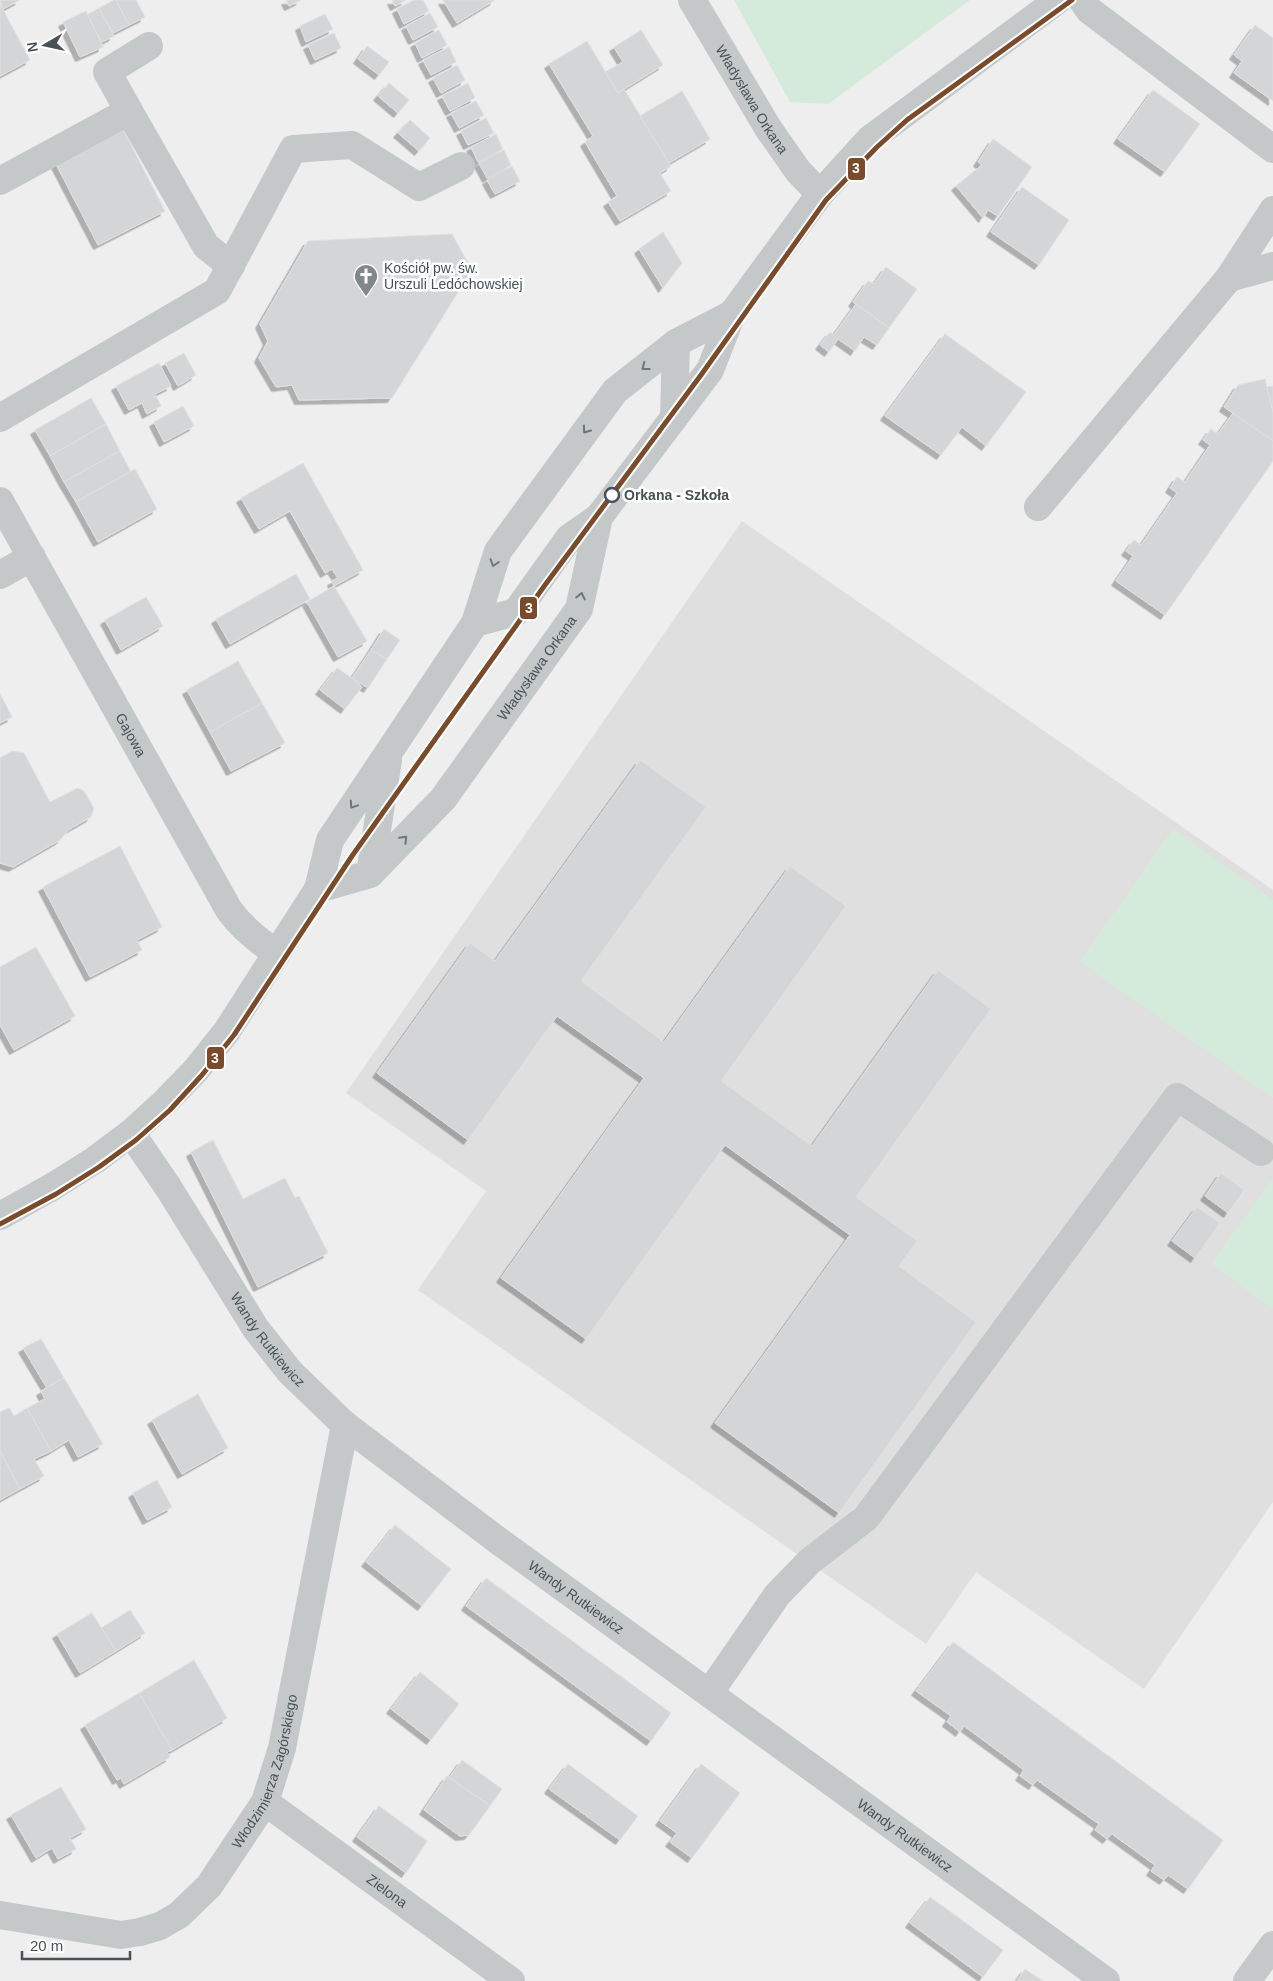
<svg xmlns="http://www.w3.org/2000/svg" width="1273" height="1981" font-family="Helvetica,sans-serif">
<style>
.education{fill:#e0dfdf}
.green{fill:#d4ebdb}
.building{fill:#d4d5d6;stroke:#dfe0e1;filter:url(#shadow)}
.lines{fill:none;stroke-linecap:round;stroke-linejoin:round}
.minor{stroke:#c5c8c9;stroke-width:28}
.tram-1-casing{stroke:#fff;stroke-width:9}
.tram-1{stroke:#7a4b2a;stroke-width:5}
.oneway{stroke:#6d757a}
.stop-dot{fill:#fff;stroke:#475158;stroke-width:2.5}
.labels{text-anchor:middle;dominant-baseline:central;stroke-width:5;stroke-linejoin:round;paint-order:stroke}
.street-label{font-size:14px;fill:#475158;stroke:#fff}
.poi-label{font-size:14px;fill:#475158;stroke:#fff;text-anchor:start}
.stop-label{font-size:14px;font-weight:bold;fill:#475158;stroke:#fff;text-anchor:start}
.line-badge{stroke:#fff;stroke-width:2}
.badge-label{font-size:14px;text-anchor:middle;font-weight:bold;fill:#fff}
</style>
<defs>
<filter id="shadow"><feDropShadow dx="-4.5" dy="4.5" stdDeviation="0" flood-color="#0004"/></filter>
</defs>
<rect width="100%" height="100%" fill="#eee"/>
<!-- education -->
<path class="education" d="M742,521L1273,890V1502L1144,1689L976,1572L926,1644L418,1290L486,1191L346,1093Z"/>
<!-- green -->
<g class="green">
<path d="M734,0H970L828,104L790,102Z"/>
<path d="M1173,829L1273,900V1098L1080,962Z"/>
<path d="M1273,1179V1309L1211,1264Z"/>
</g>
<!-- building -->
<g class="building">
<path d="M0,0H20L3,9Z"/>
<path d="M114,0H116L129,25L113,33L99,8Z"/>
<path d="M116,0H136L145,17L129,25Z"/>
<path d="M286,0H301L289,6Z"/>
<path d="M392,0H406L395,6Z"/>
<path d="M414,0H423L429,11L404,24L397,9Z"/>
<path d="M443,0H495L457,23Z"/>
<path d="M0,4L30,60L0,76Z"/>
<path d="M99,8L114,36L102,42L87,15Z"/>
<path d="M86,11L103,47L80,57L63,22Z"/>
<path d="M430,13L438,27L413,40L406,26Z"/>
<path d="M325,14L333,29L306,42L300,26Z"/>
<path d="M1255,25L1273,38V101L1234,73L1242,61L1234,55Z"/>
<path d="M439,30L447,45L422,58L415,43Z"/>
<path d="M641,30L663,65L618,93L605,72L623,62L614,47Z"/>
<path d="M334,33L341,48L315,60L308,45Z"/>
<path d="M587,41L618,93L624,89L671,166L660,173L671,191L620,221L608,202L617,196L585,142L593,136L549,64Z"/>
<path d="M367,46L389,62L379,75L358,59Z"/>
<path d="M449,47L456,62L431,75L423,60Z"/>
<path d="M457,65L465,80L441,93L433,78Z"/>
<path d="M389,83L409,100L398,113L378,96Z"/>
<path d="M468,83L475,98L450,111L442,96Z"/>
<path d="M1153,90L1200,124L1165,172L1118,139Z"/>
<path d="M682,91L710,139L669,163L640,116Z"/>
<path d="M476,101L484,115L459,128L451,113Z"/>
<path d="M486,118L494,133L468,145L461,131Z"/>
<path d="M410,120L430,138L419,151L398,133Z"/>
<path d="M123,129L165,211L98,245L56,164Z"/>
<path d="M496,134L503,149L478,162L471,147Z"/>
<path d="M993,139L1032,167L998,216L988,210L983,218L956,186L982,165L978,162Z"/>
<path d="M504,150L511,165L487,178L479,163Z"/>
<path d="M512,166L520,181L495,194L487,180Z"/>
<path d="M1022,187L1069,220L1039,265L991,232Z"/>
<path d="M663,232L682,263L663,288L639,249Z"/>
<path d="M452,234L472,270L392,398L299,400L292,385L276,387L259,358L268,341L260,324L308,241Z"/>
<path d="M886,267L917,289L889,328L853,302L868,281L874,284Z"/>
<path d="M856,304L889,328L877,345L864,337L855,351L838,339L829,352L820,345L830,332L834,335Z"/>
<path d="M945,334L1026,392L986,446L962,427L941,455L885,416Z"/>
<path d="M184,353L196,375L178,386L165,363Z"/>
<path d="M159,363L171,386L155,394L161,406L147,414L142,403L129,410L116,386Z"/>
<path d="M1265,379L1273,412V441L1224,407L1238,385Z"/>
<path d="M1273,386V412L1267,387Z"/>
<path d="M91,398L106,424L50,456L35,430Z"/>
<path d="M183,406L194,426L164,442L154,422Z"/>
<path d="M1233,413L1273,441V461L1165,615L1116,581L1133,556L1126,551L1134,540L1141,545L1177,493L1170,488L1177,477L1185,482L1210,445L1203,440L1211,429L1218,434Z"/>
<path d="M106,424L120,451L64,482L50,456Z"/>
<path d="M120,451L131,472L76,502L64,482Z"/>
<path d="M303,463L363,570L334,586L332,581L338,578L332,569L325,573L290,511L259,529L241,498Z"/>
<path d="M135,469L157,509L98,542L76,502Z"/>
<path d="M296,574L310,599L230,644L216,619Z"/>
<path d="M334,586L367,641L338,657L307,602Z"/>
<path d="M146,597L163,626L121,650L105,620Z"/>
<path d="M384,629L400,640L387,659L371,650Z"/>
<path d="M371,650L387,659L368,688L352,678Z"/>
<path d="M238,661L262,703L210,732L187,690Z"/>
<path d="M337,668L352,678L362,687L345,709L320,690Z"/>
<path d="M0,694L12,717L0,723Z"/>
<path d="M262,703L285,743L231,771L210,732Z"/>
<path d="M12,751L24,753L50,802L78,788L84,791L94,808L91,817L68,830L60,840L13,867L0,863V758Z"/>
<path d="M640,760L706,807L581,981L664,1042L790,866L846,906L721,1081L812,1146L938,970L991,1009L856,1197L917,1241L899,1266L976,1322L839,1513L715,1423L850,1235L725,1145L586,1339L501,1278L644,1078L557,1016L468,1140L377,1073L470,943L495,961Z"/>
<path d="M120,846L162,927L137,940L142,950L90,977L43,887Z"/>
<path d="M36,947L75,1016L14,1050L0,1025V967Z"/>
<path d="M213,1140L243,1199L285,1178L295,1198L299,1196L328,1253L258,1287L191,1152Z"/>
<path d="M1221,1173L1244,1190L1228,1213L1205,1196Z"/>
<path d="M1197,1207L1220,1223L1195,1258L1172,1241Z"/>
<path d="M41,1339L64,1378L47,1388L23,1348Z"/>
<path d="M64,1378L103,1444L78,1457L69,1440L51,1451L27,1408L45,1399L41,1391Z"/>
<path d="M198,1394L228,1448L182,1474L152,1420Z"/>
<path d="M9,1408L14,1416L27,1408L51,1451L34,1459L44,1476L20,1489L0,1451V1412Z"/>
<path d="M0,1451L20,1489L0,1500Z"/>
<path d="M157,1480L172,1507L147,1520L133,1493Z"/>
<path d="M395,1525L451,1569L422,1606L366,1562Z"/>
<path d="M486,1578L671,1713L651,1741L466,1606Z"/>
<path d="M130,1610L145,1633L116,1651L101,1628Z"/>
<path d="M92,1613L116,1651L80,1673L57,1634Z"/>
<path d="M953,1642L1223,1840L1188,1889L1168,1875L1164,1880L1151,1871L1155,1865L1112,1834L1107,1839L1095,1830L1099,1824L1037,1780L1033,1785L1020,1776L1024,1770L964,1726L960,1732L947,1722L951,1716L916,1691Z"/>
<path d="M194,1660L227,1718L172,1750L139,1693Z"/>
<path d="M420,1672L459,1704L431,1740L391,1709Z"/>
<path d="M139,1693L172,1750L167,1752L170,1757L124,1784L121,1778L117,1780L85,1725Z"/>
<path d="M462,1760L502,1789L490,1806L449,1778Z"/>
<path d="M568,1764L638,1816L620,1840L549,1789Z"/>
<path d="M701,1764L740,1793L692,1858L670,1842L677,1833L660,1821Z"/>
<path d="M447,1776L490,1806L469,1835L460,1836L424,1810Z"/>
<path d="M61,1787L86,1829L70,1838L76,1849L58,1859L52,1848L36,1858L11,1815Z"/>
<path d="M379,1806L427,1841L406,1873L357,1837Z"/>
<path d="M930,1897L1003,1950L983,1977L910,1923Z"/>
<path d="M1025,1969L1043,1981H1017Z"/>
</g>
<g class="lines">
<!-- minor -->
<g class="minor">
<path id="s1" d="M692,0L768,128L798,171L820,194"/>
<path d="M1082,0L1089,10L1273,149"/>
<path d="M129,111L206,246L231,266"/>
<path d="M0,181L129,111L107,72L149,46"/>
<path d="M1273,210L1229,278L1273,266"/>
<path d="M0,418L217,291L293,149L352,145L419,187L461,166"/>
<path d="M674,418L676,343"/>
<path id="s2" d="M0,501L229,910C243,929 258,941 277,953"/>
<path d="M1038,507L1229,278"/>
<path d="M0,575L32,557"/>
<path d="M475,623L516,612L569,538L599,517"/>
<path d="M370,874L388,760"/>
<path id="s3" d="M318,889L370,874L443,799L579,609L599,517L710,370L732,314L820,194L870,139L1058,0"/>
<path id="s4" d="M131,1133L168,1187L256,1329L290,1372L345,1425L500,1542L1106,1981"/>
<path d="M0,1216L52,1187L95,1160L131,1133L165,1102L196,1070L227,1031L318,889L330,840L475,623L498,551L615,391L676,343L732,314"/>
<path d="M710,1692L777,1595L810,1561L866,1518L1177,1097L1261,1152"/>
<path id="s5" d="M265,1802L511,1981"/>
<path id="s6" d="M0,1915L121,1935L140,1932L160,1926L179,1915L209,1886L265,1802L282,1748L345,1425"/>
<path d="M1247,1981L1273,1945"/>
</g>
<!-- tram-1 casing -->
<g class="tram-1-casing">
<path id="tram-1" d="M0,1224L56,1194L99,1167L136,1140L170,1110L202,1075L234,1035L352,856L545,585L701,375L826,200L877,147L907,120L1072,0"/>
</g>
<!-- tram-1 -->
<use href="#tram-1" class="tram-1"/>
</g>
<!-- one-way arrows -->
<defs><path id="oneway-chevron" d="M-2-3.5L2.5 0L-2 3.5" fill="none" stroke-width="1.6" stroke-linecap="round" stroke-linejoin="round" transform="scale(1.25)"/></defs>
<g class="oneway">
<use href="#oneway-chevron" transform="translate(645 367) rotate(142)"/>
<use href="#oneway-chevron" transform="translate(586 430) rotate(126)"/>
<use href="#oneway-chevron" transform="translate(494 563) rotate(108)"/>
<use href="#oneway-chevron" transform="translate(581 596) rotate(-77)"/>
<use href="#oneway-chevron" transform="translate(353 805) rotate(124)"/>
<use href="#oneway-chevron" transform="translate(404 839) rotate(-46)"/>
</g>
<!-- icons -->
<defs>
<g id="church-pin" transform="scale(1.25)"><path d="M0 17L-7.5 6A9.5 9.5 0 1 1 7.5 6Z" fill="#81888c" stroke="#fff"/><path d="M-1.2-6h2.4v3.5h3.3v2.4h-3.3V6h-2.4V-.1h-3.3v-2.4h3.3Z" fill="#fff"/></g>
</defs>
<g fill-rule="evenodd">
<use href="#church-pin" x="366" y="276"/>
</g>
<!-- markers -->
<circle class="stop-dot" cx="612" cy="495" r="7"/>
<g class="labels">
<!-- street labels -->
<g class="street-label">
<text stroke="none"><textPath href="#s1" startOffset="116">Władysława Orkana</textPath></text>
<text stroke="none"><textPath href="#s3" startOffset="320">Władysława Orkana</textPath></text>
<text stroke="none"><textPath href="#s2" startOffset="268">Gajowa</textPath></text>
<text stroke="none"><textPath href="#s4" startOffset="248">Wandy Rutkiewicz</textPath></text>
<text stroke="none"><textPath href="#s4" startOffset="652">Wandy Rutkiewicz</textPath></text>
<text stroke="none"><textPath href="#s6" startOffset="356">Włodzimierza Zagórskiego</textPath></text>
<text stroke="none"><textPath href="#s4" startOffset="1058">Wandy Rutkiewicz</textPath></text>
<text stroke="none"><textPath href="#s5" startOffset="151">Zielona</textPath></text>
</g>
<!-- poi labels -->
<g class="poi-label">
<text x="384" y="268">Kościół pw. św.<tspan x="384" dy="16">Urszuli Ledóchowskiej</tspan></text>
</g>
<!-- stop labels -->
<g class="stop-label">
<text x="624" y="495">Orkana - Szkoła</text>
</g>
</g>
<g class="line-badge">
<rect x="847" y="157" width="19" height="24" rx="5" fill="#7a4b2a"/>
<rect x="519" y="596" width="19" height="24" rx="5" fill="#7a4b2a"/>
<rect x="206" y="1046" width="19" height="24" rx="5" fill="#7a4b2a"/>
</g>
<g class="badge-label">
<text x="856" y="173">3</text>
<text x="529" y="613">3</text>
<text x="215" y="1063">3</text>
</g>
<!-- north arrow -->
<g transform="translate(45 45) rotate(261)" stroke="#ffffff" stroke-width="4" paint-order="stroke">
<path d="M0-4L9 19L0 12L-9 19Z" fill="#475158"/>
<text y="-8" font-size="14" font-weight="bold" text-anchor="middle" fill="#475158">N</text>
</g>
<!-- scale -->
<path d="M22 1951v8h108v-8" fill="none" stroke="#475158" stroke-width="2.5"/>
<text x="30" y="1951" font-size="15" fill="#475158" stroke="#ffffff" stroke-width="4" paint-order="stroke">20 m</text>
</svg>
